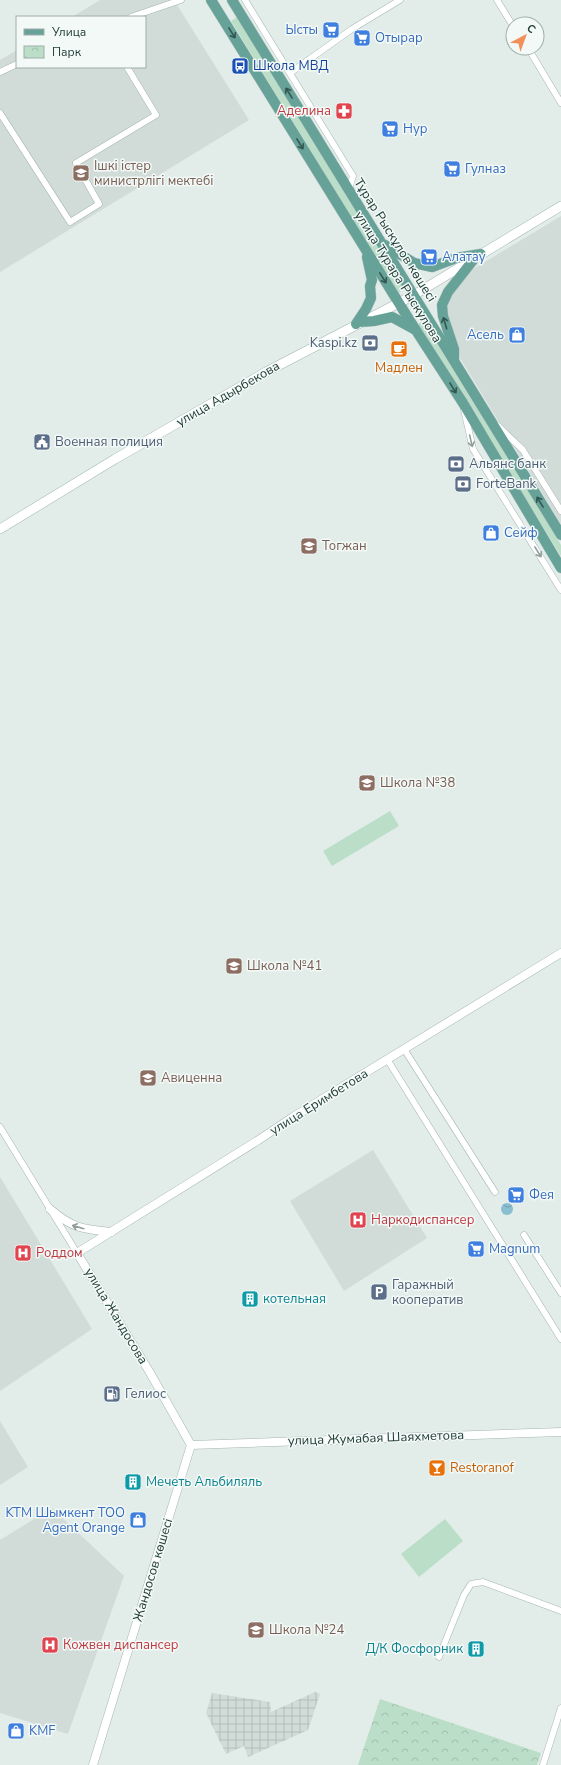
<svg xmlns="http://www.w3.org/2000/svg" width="561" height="1765" font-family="'Nunito Sans',sans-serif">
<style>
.built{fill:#d1dcd8}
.industrial{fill:url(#industrial-grid)}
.green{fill:#bbdec8}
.park{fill:url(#park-crowns)}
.water{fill:url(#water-waves)}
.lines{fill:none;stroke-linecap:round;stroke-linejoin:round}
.minor-casing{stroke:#a5b5b1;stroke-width:7}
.tertiary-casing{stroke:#a5b5b1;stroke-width:9}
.secondary-casing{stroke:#a1b8b2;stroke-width:10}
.primary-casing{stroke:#c1c9c8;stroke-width:11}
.minor{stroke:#fff;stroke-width:6}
.tertiary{stroke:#fff;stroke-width:8}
.secondary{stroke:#fff;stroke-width:9}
.primary{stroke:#67a299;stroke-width:10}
.oneway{stroke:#335751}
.oneway2{stroke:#909e9c}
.labels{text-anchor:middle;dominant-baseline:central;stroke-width:3;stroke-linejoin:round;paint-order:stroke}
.shop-label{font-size:13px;fill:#366cbe;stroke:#f3f9f7;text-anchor:start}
.transit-label{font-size:13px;fill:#164399;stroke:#f3f9f7;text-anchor:start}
.health-label{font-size:13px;fill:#be3a42;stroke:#f3f9f7;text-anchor:start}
.education-label{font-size:13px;fill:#785e54;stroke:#f3f9f7;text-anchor:start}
.street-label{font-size:13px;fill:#223e39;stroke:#f3f9f7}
.service-label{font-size:13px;fill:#4e5e75;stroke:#f3f9f7;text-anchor:start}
.food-label{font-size:13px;fill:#c56008;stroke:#f3f9f7}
.culture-label{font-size:13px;fill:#0d838f;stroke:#f3f9f7;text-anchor:start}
</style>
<defs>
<pattern id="industrial-grid" width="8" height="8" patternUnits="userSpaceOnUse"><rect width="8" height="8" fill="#d1dcd8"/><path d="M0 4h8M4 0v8" fill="none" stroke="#b3beba"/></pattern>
<pattern id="park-crowns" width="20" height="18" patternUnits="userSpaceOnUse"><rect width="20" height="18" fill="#bbdec8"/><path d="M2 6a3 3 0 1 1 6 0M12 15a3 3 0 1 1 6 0" fill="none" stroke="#a0c0ad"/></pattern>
<pattern id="water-waves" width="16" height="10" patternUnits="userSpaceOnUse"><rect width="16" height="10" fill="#8abfd2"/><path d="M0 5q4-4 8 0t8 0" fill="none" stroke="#709dab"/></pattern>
</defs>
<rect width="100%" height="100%" fill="#e2ede9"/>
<!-- built -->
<g class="built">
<path d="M100,0H174L249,120L0,272V60L17,50V67H145V17H72Z"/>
<path d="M561,216V524L457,353L441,313L450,283Z"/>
<path d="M373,1150L427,1238L344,1291L290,1201Z"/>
<path d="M0,1177L92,1329L0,1391Z"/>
<path d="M0,1421L28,1467L0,1485Z"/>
<path d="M52,1508L124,1576L68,1734L0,1713V1540Z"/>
</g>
<!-- industrial -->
<path class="industrial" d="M315,1692L320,1694L308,1730L248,1757L244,1746L226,1754L206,1713L212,1693L270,1702L271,1712Z"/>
<!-- green -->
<g class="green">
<path d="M237,17L404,290L398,293L231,21Z"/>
<path d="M423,321L561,545V556L418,324Z"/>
<path d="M390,811L399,826L332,866L323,851Z"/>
<path d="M445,1519L463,1541L419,1577L401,1554Z"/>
</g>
<!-- park -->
<path class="park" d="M380,1699L541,1753L537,1765H358Z"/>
<!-- water -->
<circle class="water" cx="507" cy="1209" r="6"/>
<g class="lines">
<!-- minor casing -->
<g class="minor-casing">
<g id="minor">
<path d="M245,0L353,176L349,189"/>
<path d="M497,0L513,26"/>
<path d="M131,17L181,0"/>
<path d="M528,48L561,103"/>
<path d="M0,72L17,64"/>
<path d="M290,73L352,29L400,0"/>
<path d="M0,113L70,222L99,204L76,163L156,115L127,67"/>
<path d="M464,410L473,449L561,590"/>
<path d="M497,425L523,450L561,511"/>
<path d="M404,1049L495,1192"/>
<path d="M387,1059L561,1339"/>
<path d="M0,1127L77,1253"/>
<path d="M524,1235L561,1293"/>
<path d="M439,1657L464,1595L471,1584L483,1582L561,1611"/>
<path d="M543,1765L561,1708"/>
</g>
</g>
<!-- tertiary casing -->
<g class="tertiary-casing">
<g id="tertiary">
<path d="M50,1209C72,1228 82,1229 111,1232"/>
<path d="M191,1445L149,1371L77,1253L257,1141L293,1117L561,953"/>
<path d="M191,1445L561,1432"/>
<path d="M93,1765L191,1445"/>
</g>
</g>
<!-- secondary casing -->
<g class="secondary-casing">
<path id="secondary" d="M0,529L115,459L266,372L414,295L561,206"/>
</g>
<!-- primary casing -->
<g class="primary-casing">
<g id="primary">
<path d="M211,0L410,321L463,403L561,568"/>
<path d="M232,0L561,535"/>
<path d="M385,245L414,263L432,267L456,258L481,254"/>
<path d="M359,322L374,321L392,317L414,329"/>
<path d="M356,324L366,309L371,298L370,286L372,280L367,257"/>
<path d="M454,359V349L443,316L442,305L448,292L474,259"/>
</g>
</g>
<!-- minor -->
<use href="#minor" class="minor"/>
<!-- tertiary -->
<use href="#tertiary" class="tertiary"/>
<!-- secondary -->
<use href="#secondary" class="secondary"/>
<!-- primary -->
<use href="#primary" class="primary"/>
</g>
<!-- one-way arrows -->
<defs><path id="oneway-shaft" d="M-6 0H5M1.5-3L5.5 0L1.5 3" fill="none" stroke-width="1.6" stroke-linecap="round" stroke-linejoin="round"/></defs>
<g class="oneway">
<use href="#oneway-shaft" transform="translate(232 33) rotate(58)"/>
<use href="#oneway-shaft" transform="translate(289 93) rotate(-122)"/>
<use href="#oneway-shaft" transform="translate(300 144) rotate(58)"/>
<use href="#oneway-shaft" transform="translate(383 278) rotate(58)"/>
<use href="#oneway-shaft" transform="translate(445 323) rotate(-107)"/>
<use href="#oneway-shaft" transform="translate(453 388) rotate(58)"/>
<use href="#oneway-shaft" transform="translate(540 502) rotate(-122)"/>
</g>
<g class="oneway2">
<use href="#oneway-shaft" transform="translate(471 441) rotate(77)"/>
<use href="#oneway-shaft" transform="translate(538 552) rotate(58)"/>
<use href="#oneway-shaft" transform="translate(78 1227) rotate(-164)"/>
</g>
<!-- icons -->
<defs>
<g id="supermarket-square" transform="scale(0.9)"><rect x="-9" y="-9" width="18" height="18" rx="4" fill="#3f7fe0" stroke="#f3f9f7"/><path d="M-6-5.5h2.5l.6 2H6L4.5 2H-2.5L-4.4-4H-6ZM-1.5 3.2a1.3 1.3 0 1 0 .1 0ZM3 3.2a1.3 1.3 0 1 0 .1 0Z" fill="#fff"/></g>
<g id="bus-square" transform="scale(0.9)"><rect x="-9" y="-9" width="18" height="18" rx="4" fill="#1a4fb4" stroke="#f3f9f7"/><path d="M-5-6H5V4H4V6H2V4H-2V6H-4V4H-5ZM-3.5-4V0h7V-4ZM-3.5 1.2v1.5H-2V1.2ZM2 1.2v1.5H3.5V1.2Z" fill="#fff"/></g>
<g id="pharmacy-square" transform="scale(0.9)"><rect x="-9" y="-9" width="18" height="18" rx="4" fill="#e0444e" stroke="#f3f9f7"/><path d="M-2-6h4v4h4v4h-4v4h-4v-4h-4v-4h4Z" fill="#fff"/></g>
<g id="school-square" transform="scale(0.9)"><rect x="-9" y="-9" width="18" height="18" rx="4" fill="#8d6e63" stroke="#f3f9f7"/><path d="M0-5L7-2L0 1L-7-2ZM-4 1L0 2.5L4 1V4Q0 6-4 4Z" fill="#fff"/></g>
<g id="shop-square" transform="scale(0.9)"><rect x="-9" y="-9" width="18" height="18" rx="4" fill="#3f7fe0" stroke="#f3f9f7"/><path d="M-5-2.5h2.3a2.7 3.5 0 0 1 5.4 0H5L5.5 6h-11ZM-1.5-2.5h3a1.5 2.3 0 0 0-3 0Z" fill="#fff"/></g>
<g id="bank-square" transform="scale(0.9)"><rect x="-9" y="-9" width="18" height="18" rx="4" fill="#5c6f8a" stroke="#f3f9f7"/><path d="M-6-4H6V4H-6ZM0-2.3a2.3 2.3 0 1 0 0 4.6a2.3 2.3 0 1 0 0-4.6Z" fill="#fff"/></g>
<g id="cafe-square" transform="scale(0.9)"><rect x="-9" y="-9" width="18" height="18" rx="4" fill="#e8710a" stroke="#f3f9f7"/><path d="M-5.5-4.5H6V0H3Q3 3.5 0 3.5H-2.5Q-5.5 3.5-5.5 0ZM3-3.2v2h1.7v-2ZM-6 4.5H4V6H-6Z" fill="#fff"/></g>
<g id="civic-square" transform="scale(0.9)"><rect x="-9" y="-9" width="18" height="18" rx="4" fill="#5c6f8a" stroke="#f3f9f7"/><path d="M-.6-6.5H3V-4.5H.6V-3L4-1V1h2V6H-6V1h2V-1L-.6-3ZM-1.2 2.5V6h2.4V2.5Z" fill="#fff"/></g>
<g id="university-square" transform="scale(0.9)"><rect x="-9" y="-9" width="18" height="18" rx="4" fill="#8d6e63" stroke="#f3f9f7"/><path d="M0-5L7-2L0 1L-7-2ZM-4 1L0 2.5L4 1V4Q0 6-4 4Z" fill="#fff"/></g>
<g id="hospital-square" transform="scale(0.9)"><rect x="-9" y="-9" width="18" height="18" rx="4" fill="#e0444e" stroke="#f3f9f7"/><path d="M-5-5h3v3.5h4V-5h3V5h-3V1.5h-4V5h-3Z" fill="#fff"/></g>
<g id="parking-square" transform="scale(0.9)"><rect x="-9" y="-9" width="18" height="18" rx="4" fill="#5c6f8a" stroke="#f3f9f7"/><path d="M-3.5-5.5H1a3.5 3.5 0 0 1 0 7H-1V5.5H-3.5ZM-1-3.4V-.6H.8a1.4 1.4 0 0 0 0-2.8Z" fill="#fff"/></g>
<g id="building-square" transform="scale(0.9)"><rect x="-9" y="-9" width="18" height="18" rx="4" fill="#0f9aa8" stroke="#f3f9f7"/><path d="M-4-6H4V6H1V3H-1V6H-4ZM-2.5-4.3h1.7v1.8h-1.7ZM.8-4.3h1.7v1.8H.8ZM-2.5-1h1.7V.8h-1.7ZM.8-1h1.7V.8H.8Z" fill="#fff"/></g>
<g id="fuel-square" transform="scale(0.9)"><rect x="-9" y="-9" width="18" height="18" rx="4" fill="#5c6f8a" stroke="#f3f9f7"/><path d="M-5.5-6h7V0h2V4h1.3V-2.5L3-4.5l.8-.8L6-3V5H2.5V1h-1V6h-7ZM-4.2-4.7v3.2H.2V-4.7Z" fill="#fff"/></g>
<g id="bar-square" transform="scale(0.9)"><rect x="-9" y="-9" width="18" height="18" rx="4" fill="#e8710a" stroke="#f3f9f7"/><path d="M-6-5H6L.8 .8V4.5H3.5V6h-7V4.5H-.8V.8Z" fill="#fff"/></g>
</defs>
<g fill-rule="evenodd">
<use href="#supermarket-square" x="331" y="30"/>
<use href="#supermarket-square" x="362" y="38"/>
<use href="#bus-square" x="240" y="66"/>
<use href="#pharmacy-square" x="344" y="111"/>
<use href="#supermarket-square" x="390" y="129"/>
<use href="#supermarket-square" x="452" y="169"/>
<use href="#school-square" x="81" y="173"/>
<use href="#supermarket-square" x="429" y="257"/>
<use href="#shop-square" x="517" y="335"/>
<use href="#bank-square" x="370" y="343"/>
<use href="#cafe-square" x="399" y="349"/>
<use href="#civic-square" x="42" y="442"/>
<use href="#bank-square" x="456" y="464"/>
<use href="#bank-square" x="463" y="484"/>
<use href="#shop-square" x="491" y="533"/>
<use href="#school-square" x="309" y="546"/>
<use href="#school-square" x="367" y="783"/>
<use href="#school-square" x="234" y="966"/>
<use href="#university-square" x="148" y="1078"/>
<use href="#supermarket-square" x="516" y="1195"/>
<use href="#hospital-square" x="358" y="1220"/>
<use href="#supermarket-square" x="476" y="1249"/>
<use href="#hospital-square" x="23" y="1253"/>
<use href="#parking-square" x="379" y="1292"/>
<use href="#building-square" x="250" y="1299"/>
<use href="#fuel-square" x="112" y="1394"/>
<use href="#bar-square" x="437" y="1468"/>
<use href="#building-square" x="133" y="1482"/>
<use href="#shop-square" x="138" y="1520"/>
<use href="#school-square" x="256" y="1630"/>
<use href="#hospital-square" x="50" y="1645"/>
<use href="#building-square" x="476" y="1649"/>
<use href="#shop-square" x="16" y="1731"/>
</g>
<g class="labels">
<!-- shop labels -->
<g class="shop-label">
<text x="318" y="30" text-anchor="end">Ысты</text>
<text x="375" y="38">Отырар</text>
<text x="403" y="129">Нур</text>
<text x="465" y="169">Гулназ</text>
<text x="442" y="257">Алатау</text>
<text x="504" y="335" text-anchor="end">Асель</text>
<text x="504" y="533">Сейф</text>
<text x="529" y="1195">Фея</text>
<text x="489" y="1249">Magnum</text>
<text x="125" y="1513" text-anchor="end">KTM Шымкент ТОО<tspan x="125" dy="15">Agent Orange</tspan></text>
<text x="29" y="1731">KMF</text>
</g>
<!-- transit labels -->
<g class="transit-label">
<text x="253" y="66">Школа МВД</text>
</g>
<!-- health labels -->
<g class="health-label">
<text x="331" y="111" text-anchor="end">Аделина</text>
<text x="371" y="1220">Наркодиспансер</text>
<text x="36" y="1253">Роддом</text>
<text x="63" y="1645">Кожвен диспансер</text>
</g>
<!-- education labels -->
<g class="education-label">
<text x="94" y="166">Ішкі істер<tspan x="94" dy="15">министрлігі мектебі</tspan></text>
<text x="322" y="546">Тогжан</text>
<text x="380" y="783">Школа №38</text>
<text x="247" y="966">Школа №41</text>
<text x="161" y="1078">Авиценна</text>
<text x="269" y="1630">Школа №24</text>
</g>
<!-- street labels -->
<g class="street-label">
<text transform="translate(395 240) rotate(58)">Тұрар Рыскұлов көшесі</text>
<text transform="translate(398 277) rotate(58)">улица Турара Рыскулова</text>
<text transform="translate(228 394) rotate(-30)">улица Адырбекова</text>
<text transform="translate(319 1102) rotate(-32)">улица Еримбетова</text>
<text transform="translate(116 1316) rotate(59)">улица Жандосова</text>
<text transform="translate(376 1438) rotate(-2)">улица Жумабая Шаяхметова</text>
<text transform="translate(153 1570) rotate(-73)">Жандосов көшесі</text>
</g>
<!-- service labels -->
<g class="service-label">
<text x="357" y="343" text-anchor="end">Kaspi.kz</text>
<text x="55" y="442">Военная полиция</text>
<text x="469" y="464">Альянс банк</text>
<text x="476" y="484">ForteBank</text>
<text x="392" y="1285">Гаражный<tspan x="392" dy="15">кооператив</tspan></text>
<text x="125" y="1394">Гелиос</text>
</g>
<!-- food labels -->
<g class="food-label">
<text x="399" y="368">Мадлен</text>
<text x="450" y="1468" text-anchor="start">Restoranof</text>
</g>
<!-- culture labels -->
<g class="culture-label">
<text x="263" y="1299">котельная</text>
<text x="146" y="1482">Мечеть Альбиляль</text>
<text x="463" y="1649" text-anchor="end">Д/К Фосфорник</text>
</g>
</g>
<!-- legend -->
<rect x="16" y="16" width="130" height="52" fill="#f3f9f7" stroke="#9faeab"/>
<rect x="24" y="29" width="20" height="6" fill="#67a299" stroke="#9faeab"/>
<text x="52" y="36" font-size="12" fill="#223e39">Улица</text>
<rect x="24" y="46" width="20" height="12" fill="url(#park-crowns)" stroke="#9faeab"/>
<text x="52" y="56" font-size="12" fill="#223e39">Парк</text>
<!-- north arrow -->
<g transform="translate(525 36) rotate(41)"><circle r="19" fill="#f3f9f7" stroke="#9faeab"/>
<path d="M0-3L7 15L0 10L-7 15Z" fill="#f28f5b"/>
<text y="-6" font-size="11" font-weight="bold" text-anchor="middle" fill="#223e39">С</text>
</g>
</svg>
